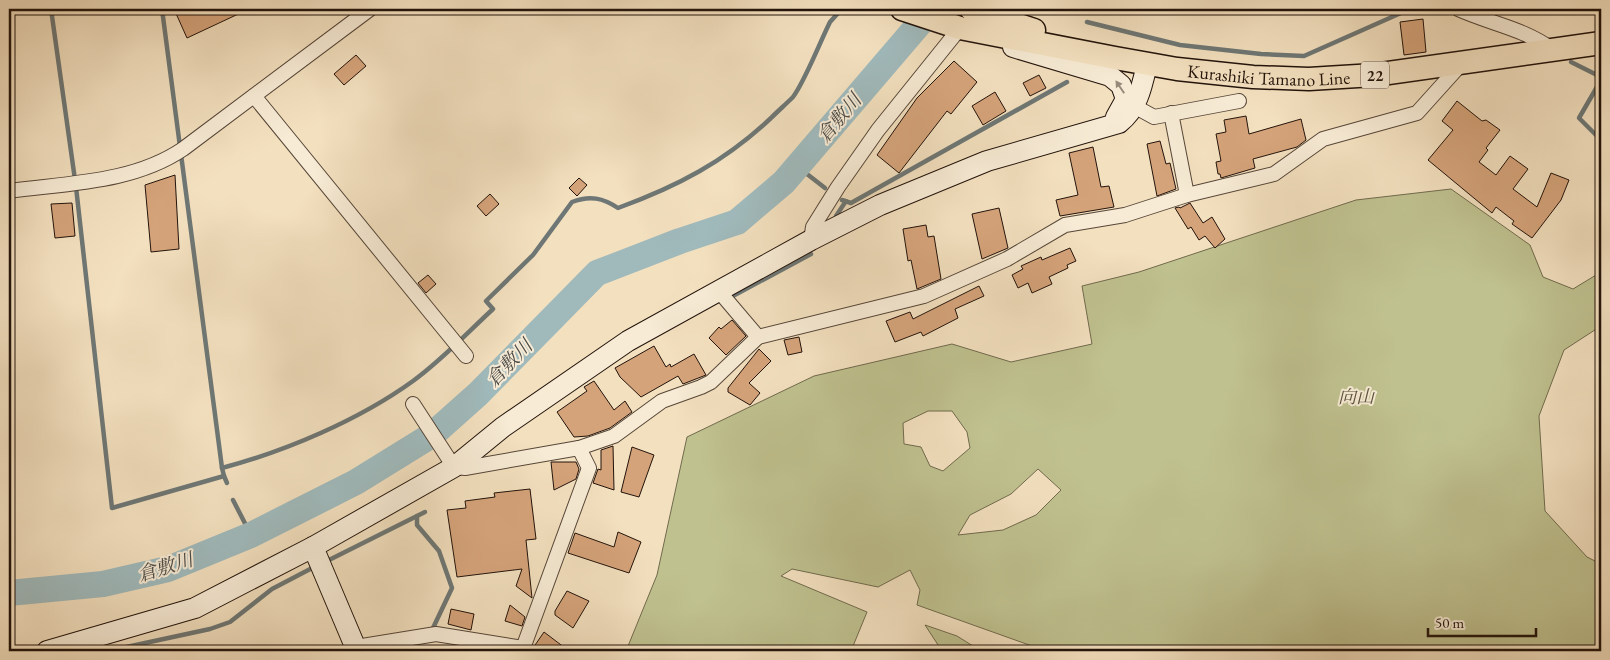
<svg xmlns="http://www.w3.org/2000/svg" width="1610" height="660" font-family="'EB Garamond','Noto Serif JP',serif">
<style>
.green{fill:#bfc18f;stroke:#706a4d;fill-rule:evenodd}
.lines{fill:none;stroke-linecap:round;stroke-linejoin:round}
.stream{stroke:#6e7775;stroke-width:4.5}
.river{stroke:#a0babc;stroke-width:26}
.building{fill:#d5a37a;stroke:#22130b}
.street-casing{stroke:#564638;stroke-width:16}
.secondary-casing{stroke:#22130b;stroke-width:22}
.primary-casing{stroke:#22130b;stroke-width:25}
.street{stroke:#f7ebd5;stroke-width:14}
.secondary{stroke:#f7ebd5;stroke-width:20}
.primary{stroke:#f3e0bf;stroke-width:22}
.oneway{fill:#978a7a}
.labels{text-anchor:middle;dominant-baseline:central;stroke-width:4;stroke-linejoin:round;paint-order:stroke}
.shield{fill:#f7ebd5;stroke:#625448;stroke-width:1}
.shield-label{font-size:16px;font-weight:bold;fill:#22130b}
.street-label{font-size:18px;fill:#22130b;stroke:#f7ebd5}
.park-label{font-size:18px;font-style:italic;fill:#595039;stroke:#f7ebd5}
.water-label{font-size:19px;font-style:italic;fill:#4e4d49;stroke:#f7ebd5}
</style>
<rect width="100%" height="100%" fill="#f3e0bf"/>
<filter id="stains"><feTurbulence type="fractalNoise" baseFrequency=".004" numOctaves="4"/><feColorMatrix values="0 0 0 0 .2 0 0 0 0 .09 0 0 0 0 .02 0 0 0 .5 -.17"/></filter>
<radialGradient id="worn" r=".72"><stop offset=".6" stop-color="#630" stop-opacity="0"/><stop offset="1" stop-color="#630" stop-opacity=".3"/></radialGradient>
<!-- green -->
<g class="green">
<path d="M1451,189L1530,245L1543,277L1573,289L1601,272V326L1564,350L1539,416L1545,511L1587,557L1601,564V651H1046L917,605L920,590L910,570L878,587L792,569L781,576L867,612L851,651H626L657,575L687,437L814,376L952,344L1011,362L1092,344L1082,286L1139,272L1356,200ZM928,411H952L967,432L970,448L943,471L930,466L921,447L904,444L903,423ZM1038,469L1061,490L1036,515L1003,530L958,535L970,515L1011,494Z"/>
<path d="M925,625L957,636L981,651H942Z"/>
</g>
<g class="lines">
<!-- stream -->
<g class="stream">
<path d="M51,9L76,187L112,508L224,476L222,468C286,451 359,420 413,381C442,360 467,333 493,309L486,301L533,255L572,202C590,195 603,198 618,208C678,186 724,162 771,118C778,111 786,104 793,97C805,81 820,42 830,22L839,12"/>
<path d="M162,9L222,468"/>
<path d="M1087,22L1180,45L1261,54L1304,56L1410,9"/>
<path d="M1571,62L1601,77"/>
<path d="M1601,80L1579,118L1601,140"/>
<path d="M798,167L825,188"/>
<path d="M842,200L851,203L1067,82"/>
<path d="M836,216L846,201"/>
<path d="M731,297L811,254"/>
<path d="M224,476L227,483"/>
<path d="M233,500L251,535"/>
<path d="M417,516V525L439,551L452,588L433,628"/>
<path d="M325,562L425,512"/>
<path d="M108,651L210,629L230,622L272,589L316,566"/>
</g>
<!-- river -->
<path class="river" d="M9,593L103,584L168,569L251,535L356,482L432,435L478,394L597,273L680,241L737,222L784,182L932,9"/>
</g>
<!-- building -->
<g class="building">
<path d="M174,9H249L187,38Z"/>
<path d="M1423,19L1426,52L1404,55L1400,22Z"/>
<path d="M356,55L366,66L344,85L334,74Z"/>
<path d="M954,61L977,82L951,114L947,111L899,173L877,155L917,98Z"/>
<path d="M1039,75L1046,88L1030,96L1023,83Z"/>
<path d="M995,92L1006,111L983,125L972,106Z"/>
<path d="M1457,101L1482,121L1486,120L1500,130L1486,148L1488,150L1479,162L1496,175L1510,156L1528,169L1513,189L1537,207L1551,173L1569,180L1561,200L1532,238L1512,224L1514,221L1496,207L1492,213L1428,160L1453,130L1442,121Z"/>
<path d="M1246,116L1249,134L1301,119L1306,140L1297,147L1253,159L1255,168L1221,178L1220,174H1218L1216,162L1221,161L1216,134L1226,132L1224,120Z"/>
<path d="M1160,141L1166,164L1170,163L1176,189L1157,196L1147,144Z"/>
<path d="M1093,147L1101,187L1109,186L1114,207L1060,216L1056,200L1078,195L1069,153Z"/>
<path d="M175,175L179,249L151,252L145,185Z"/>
<path d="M579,178L587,185L577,196L569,188Z"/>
<path d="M490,194L499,204L486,216L477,206Z"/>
<path d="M72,203L75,236L55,238L51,204Z"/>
<path d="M1190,203L1203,223L1212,217L1225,239L1215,248L1205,236L1199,240L1191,227L1188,229L1175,208L1179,207L1180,208Z"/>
<path d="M999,208L1008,248L982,259L972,214Z"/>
<path d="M926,225L928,237L934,236L941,279L917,289L911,260L908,261L903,229Z"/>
<path d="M1070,248L1076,261L1067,265L1068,268L1049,277L1052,284L1032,293L1028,283L1018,288L1012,275L1023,269L1021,266L1041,257L1042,260Z"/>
<path d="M428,275L436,284L426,293L418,283Z"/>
<path d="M979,286L984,296L955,309L958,318L923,336L921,332L895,342L886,321L910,312L913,319Z"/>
<path d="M732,320L746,336L726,355L709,338L719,327L721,329Z"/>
<path d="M799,337L802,352L788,355L784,340Z"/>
<path d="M654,346L666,367L670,364L671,367L694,354L706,375L683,384L678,376L641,397L620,377L615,368Z"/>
<path d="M759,349L771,361L749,383L760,393L750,405L728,392V388Z"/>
<path d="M594,381L614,410L625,401L632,412L610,428L588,436L574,437L557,412L587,391L584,387Z"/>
<path d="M613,446L614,490L593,483L598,469L601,470V450Z"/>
<path d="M632,447L654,455L639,497L621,492Z"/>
<path d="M551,462H576L579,469L576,479L554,490Z"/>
<path d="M530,489L536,539L526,540L532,598L516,586L522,569L457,577L447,510L466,508L465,501L495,497L494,493Z"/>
<path d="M618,532L641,542L629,573L568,553L575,533L614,547Z"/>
<path d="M567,591L589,601L573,628L555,615V611Z"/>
<path d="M510,605L525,617L522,626L505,621Z"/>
<path d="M451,609L474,614L471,630L448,624Z"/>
<path d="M544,632L569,651H531Z"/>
</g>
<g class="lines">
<!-- street casing -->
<g class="street-casing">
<g id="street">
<path d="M1458,9C1491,24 1523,28 1553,50"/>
<path d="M254,96L466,356"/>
<path d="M1134,106L1154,117L1239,101"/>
<path d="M1171,113L1187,195"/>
<path d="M9,191C67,183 133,183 183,149L370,9"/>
<path d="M811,240L813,227L838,187L878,130L960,28"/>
<path d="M718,290L758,337L924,296L1007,259L1065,225L1125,215L1187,195L1274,174L1323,139L1417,113L1462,63"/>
<path d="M413,404L454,467L465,468L579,448L614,436L662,401L701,387L711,382L758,337"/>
<path d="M356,647L436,634L523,648"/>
<path d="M522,651L589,468L579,448"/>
</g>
</g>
<!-- secondary casing -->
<g class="secondary-casing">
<g id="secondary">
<path d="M1013,47L1110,76L1121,85L1126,99L1116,117"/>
<path d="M313,547L357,651"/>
<path d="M47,651L195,608L313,547L454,467L503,427L628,341L811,240L880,205L987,161L1119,123C1138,108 1142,86 1147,64"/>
</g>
</g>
<!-- primary casing -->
<g class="primary-casing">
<g id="primary">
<path id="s1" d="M902,9L960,28L1115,58L1177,69L1253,77L1309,79L1374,75L1601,43"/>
<path d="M971,9L1034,30"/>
</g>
</g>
<!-- street -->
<use href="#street" class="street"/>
<!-- secondary -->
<use href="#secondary" class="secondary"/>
<!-- primary -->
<use href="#primary" class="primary"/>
</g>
<!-- one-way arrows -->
<defs><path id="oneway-solid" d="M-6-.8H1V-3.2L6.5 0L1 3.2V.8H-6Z" transform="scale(1.25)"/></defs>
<use class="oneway" href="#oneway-solid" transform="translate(1120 87) rotate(-124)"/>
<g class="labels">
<!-- shield labels -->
<rect class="shield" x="1361" y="61.5" width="28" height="27" rx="4"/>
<g class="shield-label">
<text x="1375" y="75">22</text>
</g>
<!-- street labels -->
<g class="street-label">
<text stroke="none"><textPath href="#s1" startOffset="374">Kurashiki Tamano Line</textPath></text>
</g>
<!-- park labels -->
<g class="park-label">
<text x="1356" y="396">向山</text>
</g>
<!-- water labels -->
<g class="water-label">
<text transform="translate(839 118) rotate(-50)">倉敷川</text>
<text transform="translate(509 363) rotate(-46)">倉敷川</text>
<text transform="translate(165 567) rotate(-17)">倉敷川</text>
</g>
</g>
<!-- margin -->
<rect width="1610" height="660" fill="none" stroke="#f3e0bf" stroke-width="30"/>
<rect x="10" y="10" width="1590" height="640" fill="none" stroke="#22130b" stroke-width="2.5"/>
<rect x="15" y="15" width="1580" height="630" fill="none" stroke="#22130b"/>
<!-- scale -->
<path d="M1428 628v8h108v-8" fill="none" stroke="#22130b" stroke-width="2.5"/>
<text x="1435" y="628" font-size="15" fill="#22130b" stroke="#f7ebd5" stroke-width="4" paint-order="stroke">50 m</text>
<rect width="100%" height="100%" filter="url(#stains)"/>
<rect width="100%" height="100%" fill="url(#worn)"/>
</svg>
